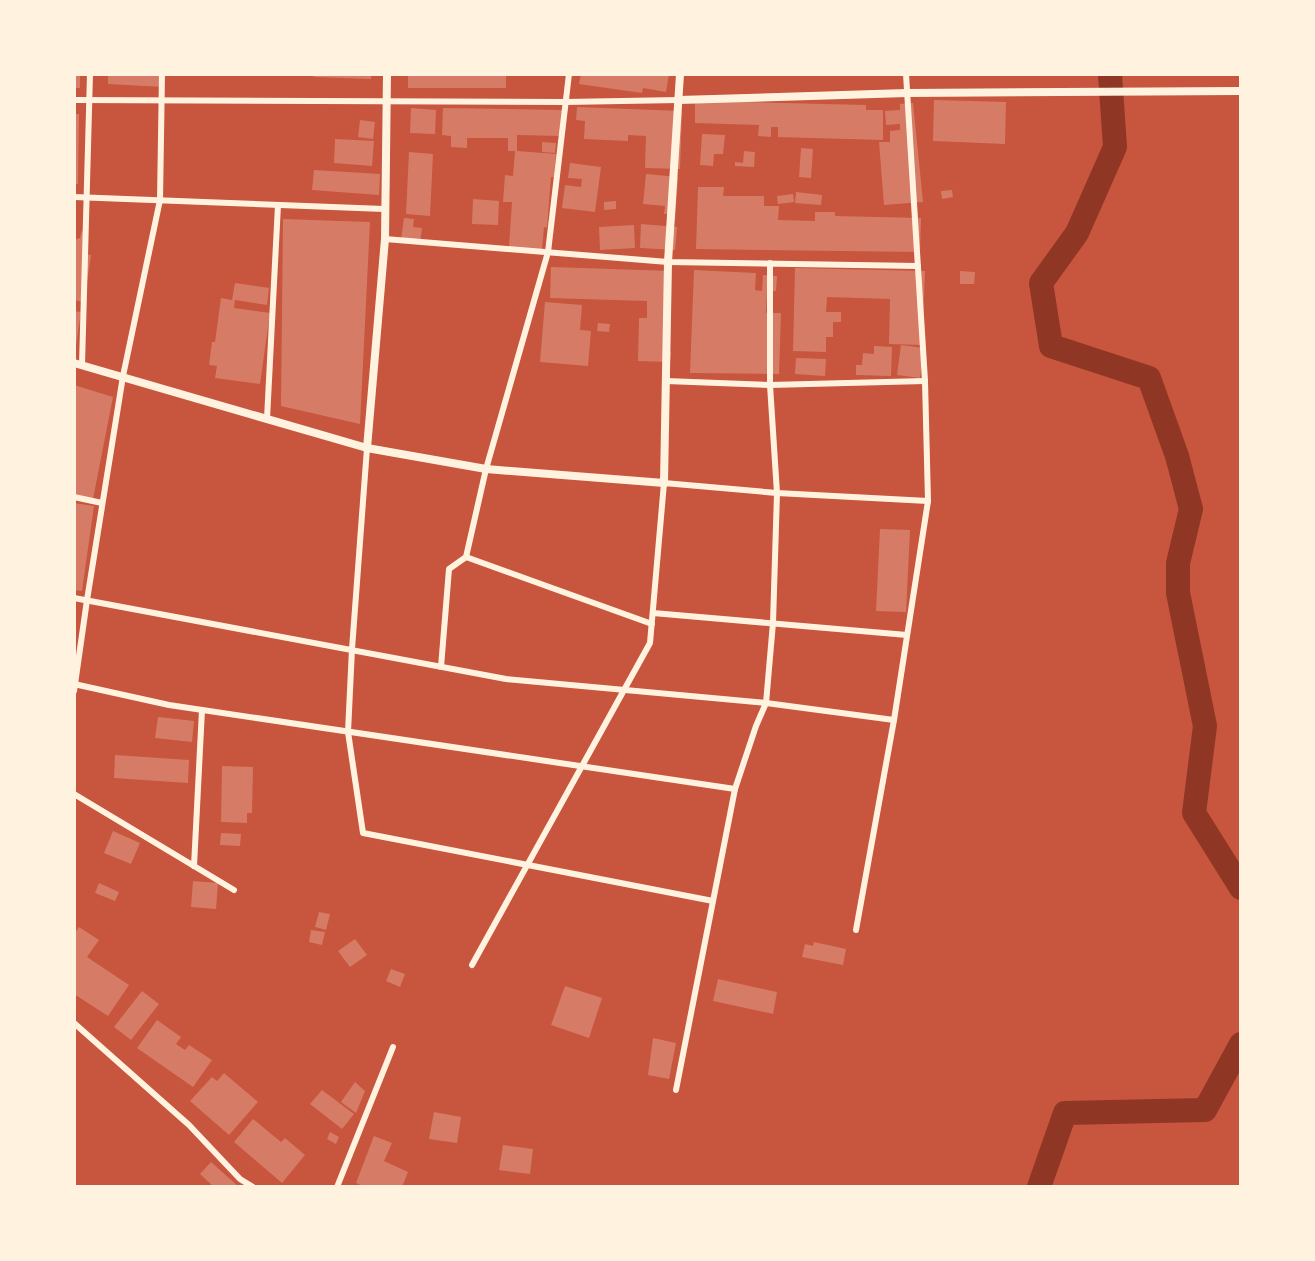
<svg xmlns="http://www.w3.org/2000/svg" width="1315" height="1261" font-family="Cabin,sans-serif">
<style>
.lines{fill:none;stroke-linecap:round;stroke-linejoin:round}
.river{stroke:#8f3625;stroke-width:24}
.building{fill:#d67c66}
.minor{stroke:#fff3e0;stroke-width:6}
.tertiary{stroke:#fff3e0;stroke-width:8}
</style>
<rect width="100%" height="100%" fill="#c8553d"/>
<g class="lines">
<!-- river -->
<g class="river">
<path d="M1110,74L1115,147L1077,233L1041,283L1051,346L1149,378L1177,456L1191,509L1178,563V593L1205,726L1194,813L1241,888"/>
<path d="M1039,1187L1065,1113L1205,1110L1241,1044"/>
</g>
</g>
<!-- building -->
<g class="building">
<rect x="74" y="74" width="6" height="14"/>
<path d="M108,74H164V87L108,84Z"/>
<path d="M314,74H371V79L314,77Z"/>
<rect x="408" y="74" width="98" height="14"/>
<path d="M581,74H669L666,92L643,88L642,93L579,84Z"/>
<path d="M934,100L1006,102L1005,144L933,141Z"/>
<path d="M695,101L866,105V110H883V140L778,137V127H771V137L758,136L759,125L695,123Z"/>
<path d="M913,103L923,202L884,205L879,142H890V131L900,130V124L886,125L885,111L900,110V104Z"/>
<path d="M577,107L682,111L680,169L645,168L646,136L628,135V141L584,139L585,121L576,120Z"/>
<path d="M411,108L436,110L435,134L410,133Z"/>
<path d="M443,108L563,110L562,136L517,135V151L556,154L554,177H551L547,228L544,227L542,250L509,247L512,202H503L505,175L513,176L515,151H508V138H467V148L451,147V136L442,135Z"/>
<path d="M74,114H79L78,184H74Z"/>
<path d="M360,120L375,122L373,139L358,137Z"/>
<path d="M702,134L725,135L723,154H714L713,166L700,165Z"/>
<path d="M335,139L374,141L372,166L334,163Z"/>
<path d="M542,142L556,143L555,153L542,152Z"/>
<path d="M801,148L813,149L811,178L799,177Z"/>
<path d="M744,151L755,152L754,167L735,166V162L743,163Z"/>
<path d="M409,152L433,154L430,216L406,214Z"/>
<path d="M570,163L601,167L595,212L562,208L565,185L581,187L582,179L568,178Z"/>
<path d="M314,170L380,174L379,195L312,190Z"/>
<path d="M646,174L678,177L675,221H668L669,214H664L665,206L643,204Z"/>
<path d="M698,187H724L723,196H764V206H779L778,220L815,221V212H835V216L921,218L920,252L696,249Z"/>
<path d="M952,190L953,197L942,199L941,191Z"/>
<path d="M796,192L822,195L821,205L795,203Z"/>
<path d="M793,194L794,202L778,204L777,196Z"/>
<path d="M473,199L499,201L498,225L472,224Z"/>
<path d="M616,201V209L604,210V202Z"/>
<path d="M404,218L414,219L413,227L422,228L420,243L401,240Z"/>
<path d="M283,219L370,222L360,424L281,406Z"/>
<path d="M641,224L677,227L675,250L640,248Z"/>
<path d="M634,225L635,248L600,250L599,227Z"/>
<path d="M82,230L85,240L82,253L91,255L84,302L74,300V240L80,238Z"/>
<path d="M551,267L671,271L663,351L671,352L670,362L638,361L639,318H647V301L550,298Z"/>
<path d="M795,268L925,271L922,345L889,344L890,299L827,297L826,312H841V322H833V337H826V352L793,351Z"/>
<path d="M694,270L756,273L755,290L762,291L763,275L777,276L776,291H767L766,313H781L779,374L690,373Z"/>
<path d="M960,271L975,272L974,284H960Z"/>
<path d="M235,283L269,288L267,305L235,300L234,308L270,313L260,384L215,378L217,366L209,365L212,342H215L221,298L232,300Z"/>
<path d="M545,302L582,305L580,330L591,331L588,366L540,362Z"/>
<path d="M74,311L81,312L76,346H74Z"/>
<path d="M598,323L610,324L609,332L597,331Z"/>
<path d="M901,345L924,348L920,378L897,375Z"/>
<path d="M874,346L892,347L891,376L856,375V365H862L863,353L874,354Z"/>
<path d="M796,358L826,359L825,376L795,374Z"/>
<path d="M74,385L113,397L93,499L74,494Z"/>
<path d="M74,503L94,506L82,591L74,590Z"/>
<path d="M880,529L910,530L906,612L876,611Z"/>
<path d="M158,717L194,721L192,742L155,738Z"/>
<path d="M115,755L189,760L188,783L114,778Z"/>
<path d="M222,766L253,767L252,813H247V823L221,822Z"/>
<path d="M113,831L140,843L131,864L104,853Z"/>
<path d="M221,833L241,834L240,846L220,845Z"/>
<path d="M193,881L218,883L216,909L191,907Z"/>
<path d="M99,883L119,892L115,901L95,893Z"/>
<path d="M319,912L330,914L326,930L315,927Z"/>
<path d="M79,927L99,940L87,957L129,985L108,1016L74,994V934Z"/>
<path d="M311,930L325,932L322,945L309,942Z"/>
<path d="M355,939L367,955L350,967L338,951Z"/>
<path d="M814,942L846,949L843,965L802,957L805,944L813,946Z"/>
<path d="M391,969L405,974L400,987L386,981Z"/>
<path d="M718,979L777,992L773,1014L713,1001Z"/>
<path d="M565,986L602,998L589,1038L551,1025Z"/>
<path d="M142,991L159,1004L131,1040L114,1027Z"/>
<path d="M157,1020L181,1037L176,1044L185,1050L189,1045L212,1060L193,1087L137,1048Z"/>
<path d="M653,1038L676,1043L669,1079L648,1075Z"/>
<path d="M224,1073L258,1102L229,1135L190,1101L212,1077L217,1081Z"/>
<path d="M355,1082L365,1091L356,1113L341,1102Z"/>
<path d="M322,1090L354,1114L342,1129L310,1104Z"/>
<path d="M434,1112L461,1117L457,1143L429,1139Z"/>
<path d="M253,1119L281,1142L285,1138L305,1155L282,1183L234,1142Z"/>
<path d="M330,1132L339,1137L336,1144L327,1139Z"/>
<path d="M374,1136L392,1143L384,1161L408,1172L402,1187H365L356,1183Z"/>
<path d="M503,1145L533,1149L530,1174L499,1170Z"/>
<path d="M211,1162L239,1187H214L200,1174Z"/>
</g>
<g class="lines">
<!-- minor -->
<g class="minor">
<path d="M74,100L565,102L679,100"/>
<path d="M74,197L384,209"/>
<path d="M385,239L668,262L918,266"/>
<path d="M82,365L90,74"/>
<path d="M666,381L770,385L925,381"/>
<path d="M267,419L278,205"/>
<path d="M367,448L352,649L348,732L363,833L713,901"/>
<path d="M74,497L102,503"/>
<path d="M466,557L652,624"/>
<path d="M74,598L506,679L766,703L894,720"/>
<path d="M653,613L907,635"/>
<path d="M441,667L449,569L466,557L486,469L548,252L569,74"/>
<path d="M74,684L169,705L735,789"/>
<path d="M74,691L87,600L123,376L160,200L162,74"/>
<path d="M74,794L234,890"/>
<path d="M194,866L202,710"/>
<path d="M856,930L894,720L928,501L925,381L906,74"/>
<path d="M472,965L650,643L664,483L777,493L928,501"/>
<path d="M74,1023L189,1125L240,1179L253,1187"/>
<path d="M676,1090L735,789L756,726L766,703L773,623L777,493L770,385V263"/>
<path d="M337,1187L393,1047"/>
</g>
<!-- tertiary -->
<g class="tertiary">
<path d="M679,100L907,93L1241,91"/>
<path d="M74,363L367,448L486,469L664,483L668,262L680,74"/>
<path d="M367,448L385,239L387,74"/>
</g>
</g>
<!-- border -->
<rect width="1315" height="1261" fill="none" stroke="#fff3e0" stroke-width="152"/>
</svg>
